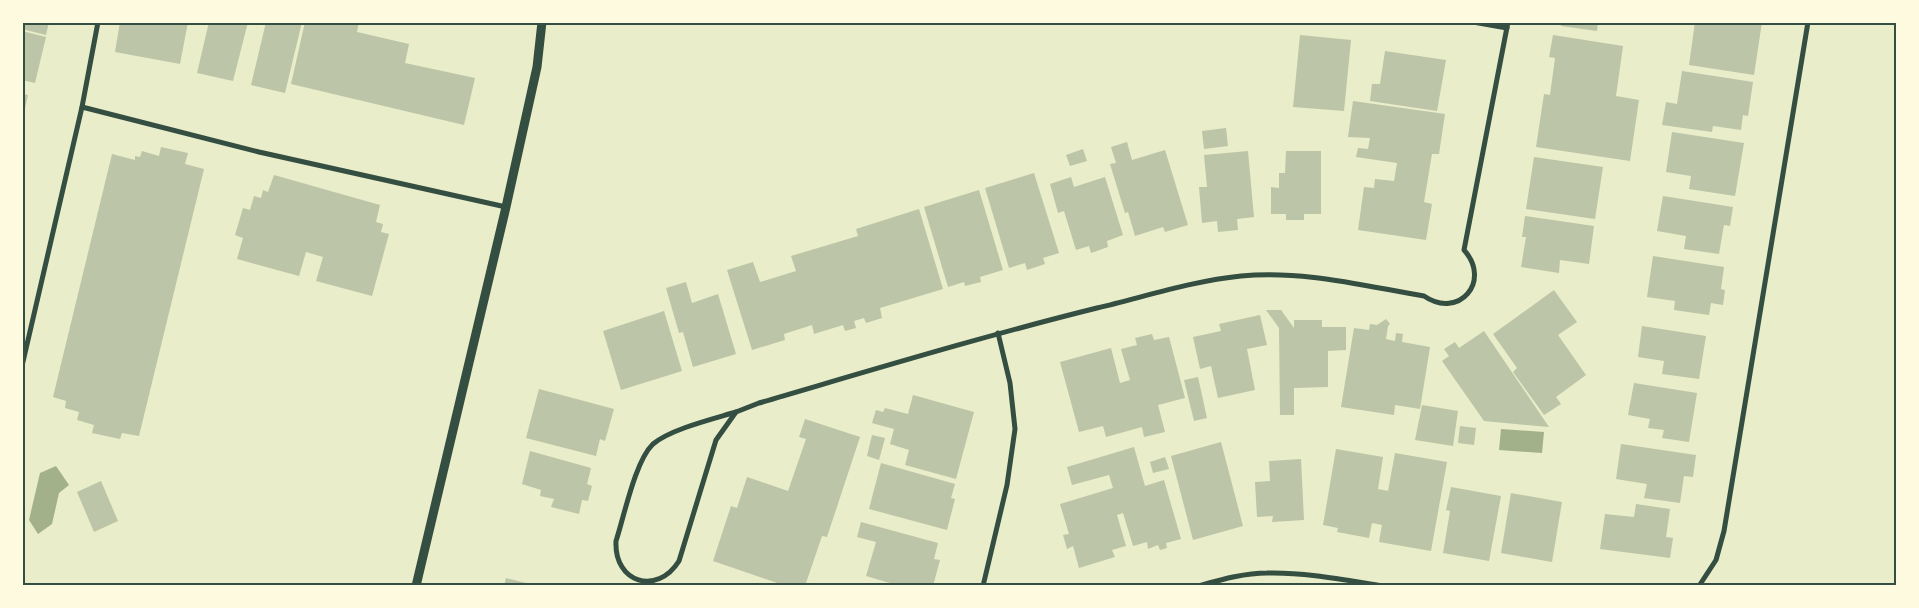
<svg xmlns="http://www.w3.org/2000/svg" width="1919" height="608" font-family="Barlow,sans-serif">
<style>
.water{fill:#a3b18a}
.building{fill:#bcc5a7}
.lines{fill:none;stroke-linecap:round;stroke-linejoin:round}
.minor{stroke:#344e41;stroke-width:5}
.tertiary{stroke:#344e41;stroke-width:9}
.neatline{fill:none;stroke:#344e41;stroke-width:2}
</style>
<rect width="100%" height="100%" fill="#e9edc9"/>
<!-- water -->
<g class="water">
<path d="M1501,429L1544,432L1542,453L1499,450Z"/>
<path d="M56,466L69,485L59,493L52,524L38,534L29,520L40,473Z"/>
</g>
<!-- building -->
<g class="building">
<path d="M22,22H49L46,35L22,29Z"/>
<path d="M120,22H188L180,64L115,52Z"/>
<path d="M209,22H248L233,81L197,73Z"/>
<path d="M266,22H302L285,93L251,85Z"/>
<path d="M305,22H359L357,32L409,44L405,63L475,78L464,125L291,84Z"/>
<path d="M1562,22H1598L1597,31L1561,26Z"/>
<path d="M1695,22H1762L1754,75L1689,65Z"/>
<path d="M22,31L46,37L35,83L22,80Z"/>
<path d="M1300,35L1351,40L1344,111L1293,107Z"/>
<path d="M1553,35L1623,46L1616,96L1639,100L1630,161L1536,147L1544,94L1550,95L1555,58L1549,57Z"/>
<path d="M1385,51L1446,60L1437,111L1370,101L1372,84H1380Z"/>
<path d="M1682,71L1753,82L1748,116L1743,115L1741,130L1713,126L1712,132L1662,125L1666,102L1677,104Z"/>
<path d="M22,94L28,95L23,117H22Z"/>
<path d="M1353,101L1445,114L1439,154H1432L1424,202L1432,204L1426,240L1358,230L1364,187L1374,188L1375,179L1394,181L1397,163L1356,157L1358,148L1368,149L1370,138L1348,137Z"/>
<path d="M1226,128L1228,146L1204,149L1202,131Z"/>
<path d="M1672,132L1744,143L1735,196L1689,189L1691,176L1666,172Z"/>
<path d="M1127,142L1132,160L1165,150L1188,225L1165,232L1163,227L1135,236L1128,212L1125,213L1110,164L1116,163L1111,147Z"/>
<path d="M161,147L188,153L185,164L204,169L139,436L122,433L120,439L92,433L94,425L77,420L79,412L65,408L66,401L53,397L112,154L135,160V156L140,157L142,151L159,156Z"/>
<path d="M1083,149L1087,161L1070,166L1066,155Z"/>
<path d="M1248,151L1254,217L1237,219L1238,230L1218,232L1217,221L1202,223L1199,187H1207L1204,155Z"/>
<path d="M1286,151H1321V214H1304V220H1286V214H1271V187L1279,188V173H1285Z"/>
<path d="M1534,157L1603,167L1595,219L1526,209Z"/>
<path d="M1034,173L1059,253L1043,258L1045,264L1027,270L1025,263L1009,268L985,188Z"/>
<path d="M274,175L380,205L376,222L383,224L381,232L389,234L372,296L316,281L323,257L306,252L299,276L237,259L243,238L235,235L243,208L250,210L254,196L261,198L263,190L268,192Z"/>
<path d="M1071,177L1074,187L1105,177L1123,235L1107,241L1108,247L1091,253L1089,246L1076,250L1064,211L1058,213L1050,184Z"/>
<path d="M979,190L1003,270L980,277L981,282L965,286L964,282L948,287L924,207Z"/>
<path d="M1663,196L1733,207L1730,226L1724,225L1719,254L1684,249L1686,236L1657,231Z"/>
<path d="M919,209L943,289L880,308L882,318L866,323L864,318L854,321L856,328L845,331L843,325L814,334L812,325L784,334L785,340L752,350L727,270L753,262L760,282L796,271L791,256L858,236L856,229Z"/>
<path d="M1525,216L1594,226L1589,264L1560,260L1559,273L1521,267L1526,237H1522Z"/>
<path d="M1653,256L1724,267L1721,289L1725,290L1723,305L1711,303L1709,315L1674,310L1675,301L1647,297Z"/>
<path d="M686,282L692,303L718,294L736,354L693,367L683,332L679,333L666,288Z"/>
<path d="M1554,290L1577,322L1558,335L1586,375L1556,397L1561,404L1544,415L1513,372L1517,368L1493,334Z"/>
<path d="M1266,310H1281L1294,328V320H1322V327H1346V350L1328,351V387L1294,388V415H1280L1279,328Z"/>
<path d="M664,311L682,371L621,390L603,331Z"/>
<path d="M1260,315L1267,345L1247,349L1255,390L1218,398L1211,366L1200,369L1193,337L1221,331L1219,324Z"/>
<path d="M1386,319L1390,324L1388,326L1386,339L1395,341L1396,333L1403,334L1402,342L1430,347L1420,409L1395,405L1394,415L1341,407L1354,328L1369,330L1370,324L1377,325Z"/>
<path d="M1642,326L1706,336L1699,379L1662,374L1664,361L1638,357Z"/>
<path d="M1484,331L1549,427L1484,421L1442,361L1449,356L1444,349L1455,342L1459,348Z"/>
<path d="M1152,334L1154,340L1169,337L1185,398L1158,405L1165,432L1144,437L1142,427L1106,437L1103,426L1079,432L1060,362L1111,348L1120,383L1130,380L1121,349L1137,345L1135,338Z"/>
<path d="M1198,377L1207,418L1194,421L1184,380Z"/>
<path d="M1634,383L1697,393L1689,442L1662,438L1664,430L1648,428L1650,419L1628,415Z"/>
<path d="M539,389L614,409L605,441L600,439L596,456L526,438Z"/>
<path d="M913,395L974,412L956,479L905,465L909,450L890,444L894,429L872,423L876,410L883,412L885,408L908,414Z"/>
<path d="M1422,405L1458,411L1453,446L1415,440Z"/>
<path d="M805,419L860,437L827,537L822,536L805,586H786L713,561L731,506L737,508L747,477L788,491L806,439L799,437Z"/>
<path d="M1460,426L1476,428L1474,445L1458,443Z"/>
<path d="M872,435L885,438L879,460L867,456Z"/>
<path d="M1221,442L1243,526L1193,540L1171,456Z"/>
<path d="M1621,444L1696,455L1693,477L1684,476L1680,503L1644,498L1647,484L1616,479Z"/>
<path d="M1134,447L1145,486L1164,480L1181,539L1166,543L1167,548L1160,550L1158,545L1148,549L1147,542L1133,546L1123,513L1117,515L1126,546L1112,550L1115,557L1079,568L1073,546L1067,549L1063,535L1069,534L1060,504L1113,488L1109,475L1072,485L1067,467Z"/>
<path d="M1336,449L1383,457L1378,489L1388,491L1395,453L1447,462L1431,551L1379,542L1382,525L1372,523L1369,538L1337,532L1338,528L1323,525Z"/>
<path d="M530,451L591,468L587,484L592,486L588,501L582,500L579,514L551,507L554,499L540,496L541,490L522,484Z"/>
<path d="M1165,457L1169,469L1153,473L1150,462Z"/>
<path d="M1301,459L1304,520L1272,522L1273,516L1257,517L1255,482L1270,481L1269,461Z"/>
<path d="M881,463L955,484L951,498L955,499L947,530L869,509Z"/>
<path d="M101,481L118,521L94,532L77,492Z"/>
<path d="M1451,487L1501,496L1489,561L1443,553L1450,511L1446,510Z"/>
<path d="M1511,493L1562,502L1552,562L1501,553Z"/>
<path d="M1636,504L1670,509L1666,537L1673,538L1670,558L1600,549L1605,514L1634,517Z"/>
<path d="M861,522L938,543L934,559L940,560L933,586H900L866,576L876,542L857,537Z"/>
<path d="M506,578L534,585V586H504Z"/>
</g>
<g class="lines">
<!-- minor -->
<g class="minor">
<path d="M1473,22L1507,28"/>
<path d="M82,107L259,152L506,207"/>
<path d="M22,366L82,107L98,22"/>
<path d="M736,412L759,403C872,370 984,336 1097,308C1144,297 1192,281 1241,276C1302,270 1364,286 1424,296C1459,320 1492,281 1464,250L1508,22"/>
<path d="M736,412L716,440L679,561C657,596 614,583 616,541C624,517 635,461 653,444C671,429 713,419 736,412Z"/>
<path d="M983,586L1007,485L1015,429L1010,383L998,333"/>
<path d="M1198,586C1220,580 1244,573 1267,573C1305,572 1345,580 1383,586"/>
<path d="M1699,586L1716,560L1724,531L1808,22"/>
</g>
<!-- tertiary -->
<path class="tertiary" d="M416,586L506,207L537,67L542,22"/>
</g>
<!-- border -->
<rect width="1919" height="608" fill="none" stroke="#fefae0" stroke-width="48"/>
<rect x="24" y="24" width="1871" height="560" class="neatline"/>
</svg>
